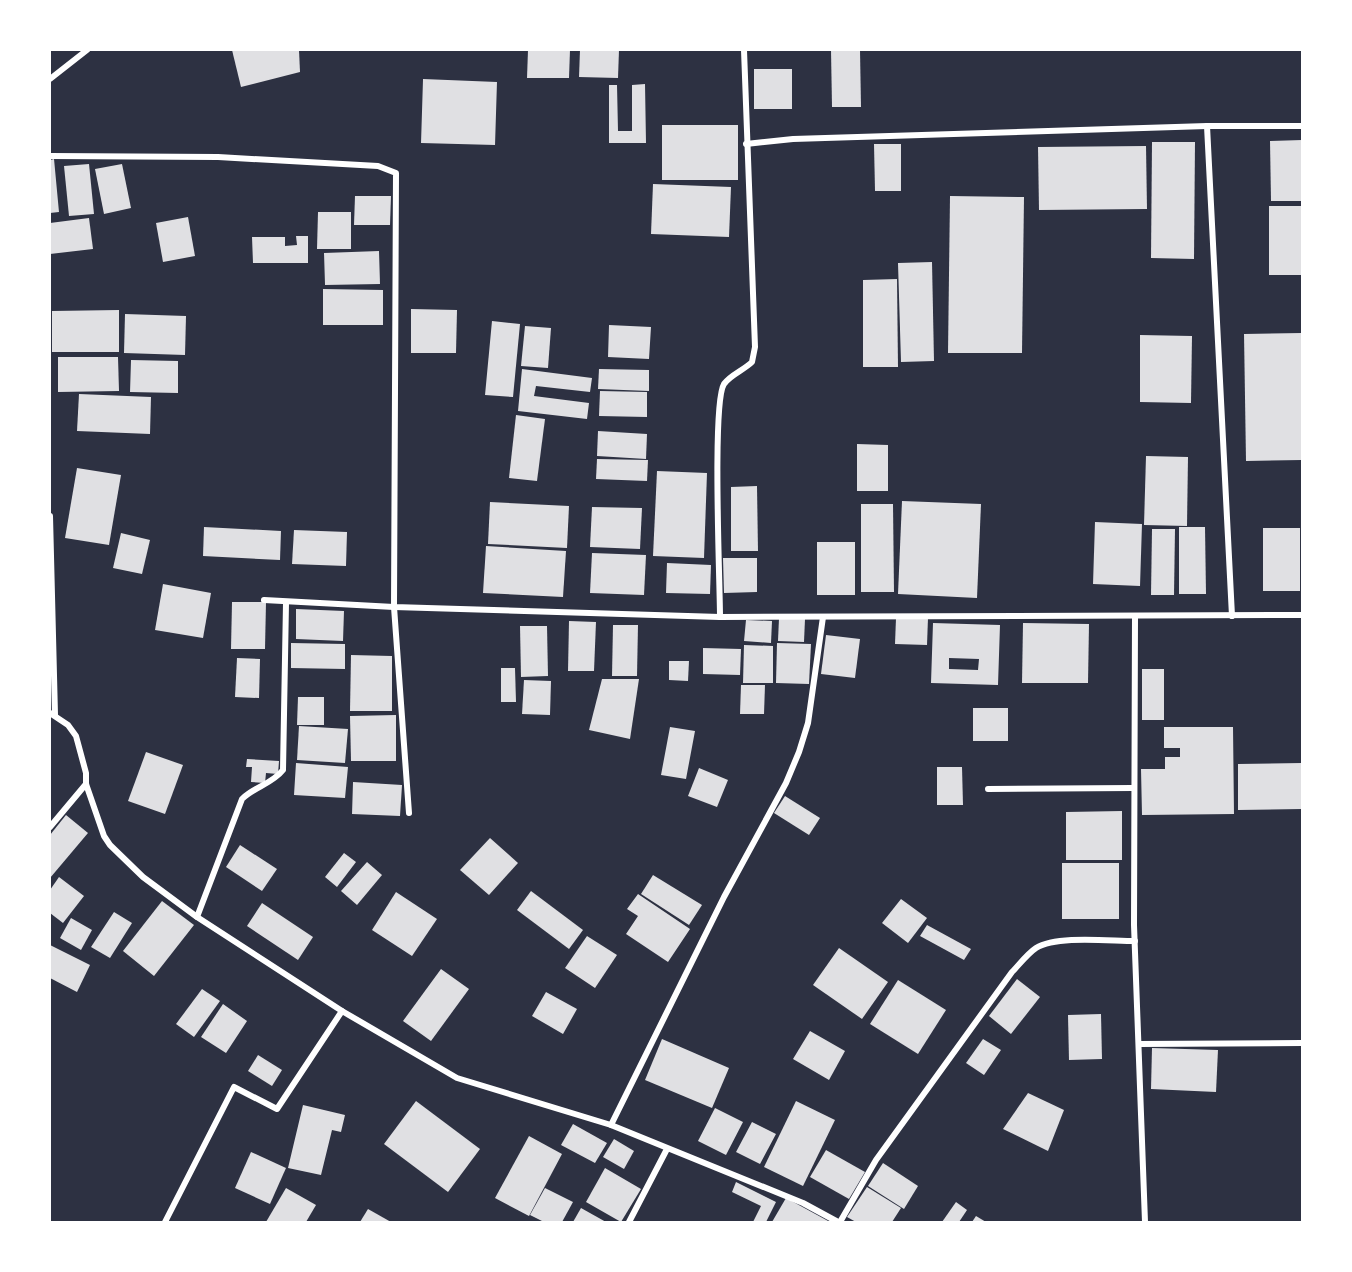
<svg xmlns="http://www.w3.org/2000/svg" width="1352" height="1272" font-family="Overpass,sans-serif">
<style>
.building{fill:#e0e0e3;fill-rule:evenodd}
.lines{fill:none;stroke-linecap:round;stroke-linejoin:round}
.minor{stroke:#fff;stroke-width:6}
</style>
<rect width="100%" height="100%" fill="#2d3142"/>
<!-- building -->
<g class="building">
<path d="M232,50H299L300,72L241,87Z"/>
<path d="M528,50H570L569,78H527Z"/>
<path d="M580,50H619L618,78L579,77Z"/>
<path d="M831,50H860L861,107H832Z"/>
<rect x="754" y="69" width="38" height="40"/>
<path d="M423,79L497,82L495,145L421,143Z"/>
<path d="M645,84L646,143H609V85H617L618,131H632V85Z"/>
<rect x="662" y="125" width="76" height="55"/>
<path d="M1302,140V201H1271L1270,141Z"/>
<path d="M1152,142H1195L1194,259L1151,258Z"/>
<path d="M874,144H901V191H875Z"/>
<path d="M1146,146L1147,209L1039,210L1038,147Z"/>
<path d="M54,159L59,212L50,213V160Z"/>
<path d="M89,164L94,214L69,216L64,166Z"/>
<path d="M122,164L131,208L104,214L95,169Z"/>
<path d="M653,184L731,187L729,237L651,234Z"/>
<path d="M355,196H391L390,225H354Z"/>
<path d="M950,196L1024,197L1022,353H948Z"/>
<rect x="1269" y="206" width="33" height="69"/>
<path d="M318,212H351V249H317Z"/>
<path d="M188,217L195,256L163,262L156,223Z"/>
<path d="M89,218L93,249L50,254V223Z"/>
<path d="M296,236H308V263H253L252,237H285V246L297,245Z"/>
<path d="M379,251L380,284L325,285L324,253Z"/>
<path d="M932,262L934,361L901,362L898,263Z"/>
<path d="M897,279L898,367H863V280Z"/>
<path d="M323,289L383,290V325H323Z"/>
<path d="M411,309L457,310L456,353H411Z"/>
<path d="M119,310V352H52V311Z"/>
<path d="M125,314L186,316L185,355L124,353Z"/>
<path d="M492,321L520,324L513,397L485,395Z"/>
<path d="M609,325L651,327L649,359L608,357Z"/>
<path d="M525,326L551,328L548,368L521,366Z"/>
<path d="M1302,333V460L1246,461L1244,334Z"/>
<path d="M1140,335L1192,336L1191,403L1140,402Z"/>
<path d="M58,357H118L119,391L58,392Z"/>
<path d="M131,360L178,361V393L130,392Z"/>
<path d="M522,369L592,378L590,392L536,386L534,396L589,403L587,419L518,411Z"/>
<path d="M599,369L649,370V391L598,389Z"/>
<path d="M600,391L647,392V417L599,416Z"/>
<path d="M79,394L151,397L150,434L77,431Z"/>
<path d="M516,415L545,419L537,481L509,478Z"/>
<path d="M598,431L647,434L646,459L597,456Z"/>
<path d="M857,444L888,445V491H857Z"/>
<path d="M1146,456L1188,457L1187,526L1144,525Z"/>
<path d="M597,459L648,460L647,481L596,479Z"/>
<path d="M77,468L121,475L109,545L65,538Z"/>
<path d="M657,471L707,473L704,558L653,556Z"/>
<path d="M757,486L758,551H731V487Z"/>
<path d="M902,501L981,504L977,598L898,594Z"/>
<path d="M490,502L569,506L567,548L488,544Z"/>
<path d="M861,504H893L894,592H861Z"/>
<path d="M592,507L642,508L640,549L590,547Z"/>
<path d="M1095,522L1142,524L1140,586L1093,584Z"/>
<path d="M204,527L281,531L280,560L203,556Z"/>
<path d="M1179,527H1205L1206,594H1179Z"/>
<rect x="1263" y="528" width="37" height="63"/>
<path d="M1152,529H1175L1174,595H1151Z"/>
<path d="M294,530L347,532L346,566L292,564Z"/>
<path d="M121,533L150,540L142,574L113,568Z"/>
<rect x="817" y="542" width="38" height="53"/>
<path d="M486,546L566,551L563,597L483,593Z"/>
<path d="M592,553L646,555L644,595L590,593Z"/>
<path d="M723,558H757V592L724,593Z"/>
<path d="M667,563L711,565L710,594L666,593Z"/>
<path d="M163,584L211,593L203,638L155,630Z"/>
<path d="M232,602H266L265,649H231Z"/>
<path d="M296,609L344,611L343,641L296,639Z"/>
<path d="M779,618L805,619L804,642L778,641Z"/>
<path d="M896,618H928L927,645L895,644Z"/>
<path d="M746,620L772,621L771,643L744,641Z"/>
<path d="M569,621L596,622L594,671H568Z"/>
<path d="M933,623L1000,625L998,685L931,683ZM949,658L979,659L978,670L949,669Z"/>
<path d="M1023,623L1089,624L1088,683H1022Z"/>
<path d="M613,625H638L637,676H612Z"/>
<path d="M520,626H547L548,676L521,677Z"/>
<path d="M826,635L860,639L855,678L821,674Z"/>
<path d="M291,643L345,644V669L291,668Z"/>
<path d="M777,643L811,644L809,684L776,683Z"/>
<path d="M744,645L773,646V683H743Z"/>
<path d="M703,648L741,649L740,675L703,674Z"/>
<path d="M351,655L392,656V711H350Z"/>
<path d="M237,658L260,659L259,698L235,697Z"/>
<path d="M669,661H689L688,681L669,680Z"/>
<path d="M501,668H515L516,702H501Z"/>
<rect x="1142" y="669" width="22" height="51"/>
<path d="M602,679H639L630,739L589,730Z"/>
<path d="M524,680L551,681L550,715L522,714Z"/>
<path d="M741,685H765L764,714H740Z"/>
<path d="M298,697H324V725H297Z"/>
<rect x="973" y="708" width="35" height="33"/>
<path d="M396,715V761H351L350,716Z"/>
<path d="M299,726L348,729L345,763L297,760Z"/>
<path d="M670,727L695,731L686,779L661,775Z"/>
<path d="M1164,727H1233L1234,814L1142,815L1141,769H1165V757H1180V748H1164Z"/>
<path d="M146,752L183,765L165,814L128,801Z"/>
<path d="M247,759L279,761L278,774L266,773L265,783L251,782L252,767H246Z"/>
<path d="M296,763L348,767L345,798L294,795Z"/>
<path d="M1302,763V809L1238,810V764Z"/>
<path d="M937,767H962L963,805H937Z"/>
<path d="M699,768L728,780L717,807L688,796Z"/>
<path d="M353,782L402,785L400,816L352,814Z"/>
<path d="M785,796L820,818L809,835L774,813Z"/>
<path d="M1122,811V860H1066V812Z"/>
<path d="M66,815L88,833L50,878V835Z"/>
<path d="M490,838L518,863L489,895L460,870Z"/>
<path d="M240,845L277,869L262,891L226,867Z"/>
<path d="M344,853L356,862L337,887L325,877Z"/>
<path d="M367,862L382,875L357,905L341,891Z"/>
<rect x="1062" y="863" width="57" height="56"/>
<path d="M653,875L702,905L689,925L641,894Z"/>
<path d="M59,877L84,896L63,923L50,913V890Z"/>
<path d="M531,891L583,930L569,949L517,910Z"/>
<path d="M396,892L437,919L412,956L372,930Z"/>
<path d="M638,894L690,929L668,962L626,934L638,916L627,909Z"/>
<path d="M901,899L927,918L908,943L882,923Z"/>
<path d="M162,901L194,925L154,976L123,951Z"/>
<path d="M262,903L313,937L298,960L247,926Z"/>
<path d="M114,912L132,923L110,958L91,947Z"/>
<path d="M71,918L92,930L81,950L60,938Z"/>
<path d="M927,925L971,949L964,960L920,936Z"/>
<path d="M587,936L617,955L595,988L565,968Z"/>
<path d="M50,945L90,965L77,992L50,978Z"/>
<path d="M839,948L888,982L862,1019L813,985Z"/>
<path d="M441,969L469,989L431,1041L403,1021Z"/>
<path d="M1017,979L1040,997L1011,1034L989,1016Z"/>
<path d="M898,980L946,1010L918,1054L870,1024Z"/>
<path d="M202,989L220,1001L194,1037L176,1024Z"/>
<path d="M546,992L577,1009L563,1034L532,1016Z"/>
<path d="M223,1004L247,1021L226,1053L201,1037Z"/>
<path d="M1101,1014L1102,1059L1069,1060L1068,1015Z"/>
<path d="M810,1031L845,1051L829,1080L793,1059Z"/>
<path d="M662,1039L729,1068L712,1108L645,1080Z"/>
<path d="M983,1039L1001,1050L984,1075L966,1063Z"/>
<path d="M1152,1048L1218,1050L1216,1092L1151,1089Z"/>
<path d="M258,1055L282,1070L272,1086L248,1071Z"/>
<path d="M1028,1093L1064,1110L1048,1151L1003,1129Z"/>
<path d="M416,1101L480,1149L448,1192L384,1144Z"/>
<path d="M796,1101L835,1120L803,1186L764,1167Z"/>
<path d="M303,1105L345,1115L341,1132L332,1130L321,1175L288,1168Z"/>
<path d="M715,1108L743,1122L726,1155L698,1141Z"/>
<path d="M752,1122L776,1134L760,1164L736,1152Z"/>
<path d="M573,1124L607,1143L595,1163L561,1145Z"/>
<path d="M529,1136L562,1154L529,1216L495,1198Z"/>
<path d="M614,1139L634,1151L624,1169L603,1157Z"/>
<path d="M826,1150L865,1172L849,1199L810,1177Z"/>
<path d="M251,1152L286,1168L270,1204L235,1188Z"/>
<path d="M883,1163L918,1186L904,1209L868,1186Z"/>
<path d="M605,1168L641,1189L621,1222L586,1202Z"/>
<path d="M736,1182L776,1202L766,1222H753L761,1206L732,1192Z"/>
<path d="M867,1187L901,1208L892,1222H856L847,1217Z"/>
<path d="M286,1188L316,1205L306,1222H266Z"/>
<path d="M545,1188L573,1202L562,1222H544L530,1215Z"/>
<path d="M786,1198L830,1222H772Z"/>
<path d="M956,1202L967,1210L959,1222H942Z"/>
<path d="M581,1208L606,1222H573Z"/>
<path d="M368,1209L391,1222H360Z"/>
<path d="M976,1216L986,1222H972Z"/>
</g>
<g class="lines">
<!-- minor -->
<g class="minor">
<path d="M50,79L87,50"/>
<path d="M1207,126L1232,616"/>
<path d="M746,144L793,139L1207,126H1302"/>
<path d="M50,156L218,157L378,166L396,173L394,607L409,813"/>
<path d="M50,516L55,715"/>
<path d="M264,600L394,607L720,617L1302,615"/>
<path d="M1135,616L1134,925L1145,1222"/>
<path d="M720,617C720,583 712,403 724,384C730,375 744,370 752,362L755,347L744,50"/>
<path d="M50,713L68,725L76,736L86,773V784L104,836L110,845L143,877L197,917L342,1011L457,1078L611,1125L803,1203L838,1222"/>
<path d="M988,789L1133,788"/>
<path d="M50,827L86,784"/>
<path d="M197,917L242,799C254,787 272,784 283,770L286,603"/>
<path d="M1139,1044L1302,1043"/>
<path d="M611,1125L724,897L786,783L799,752L808,723L823,617"/>
<path d="M165,1222L234,1087L277,1109L342,1011"/>
<path d="M629,1222L667,1149"/>
<path d="M840,1222L876,1160L1012,972C1019,965 1027,954 1036,948C1057,935 1109,941 1135,941"/>
</g>
</g>
<!-- border -->
<rect width="1352" height="1272" fill="none" stroke="#ffffff" stroke-width="102"/>
</svg>
